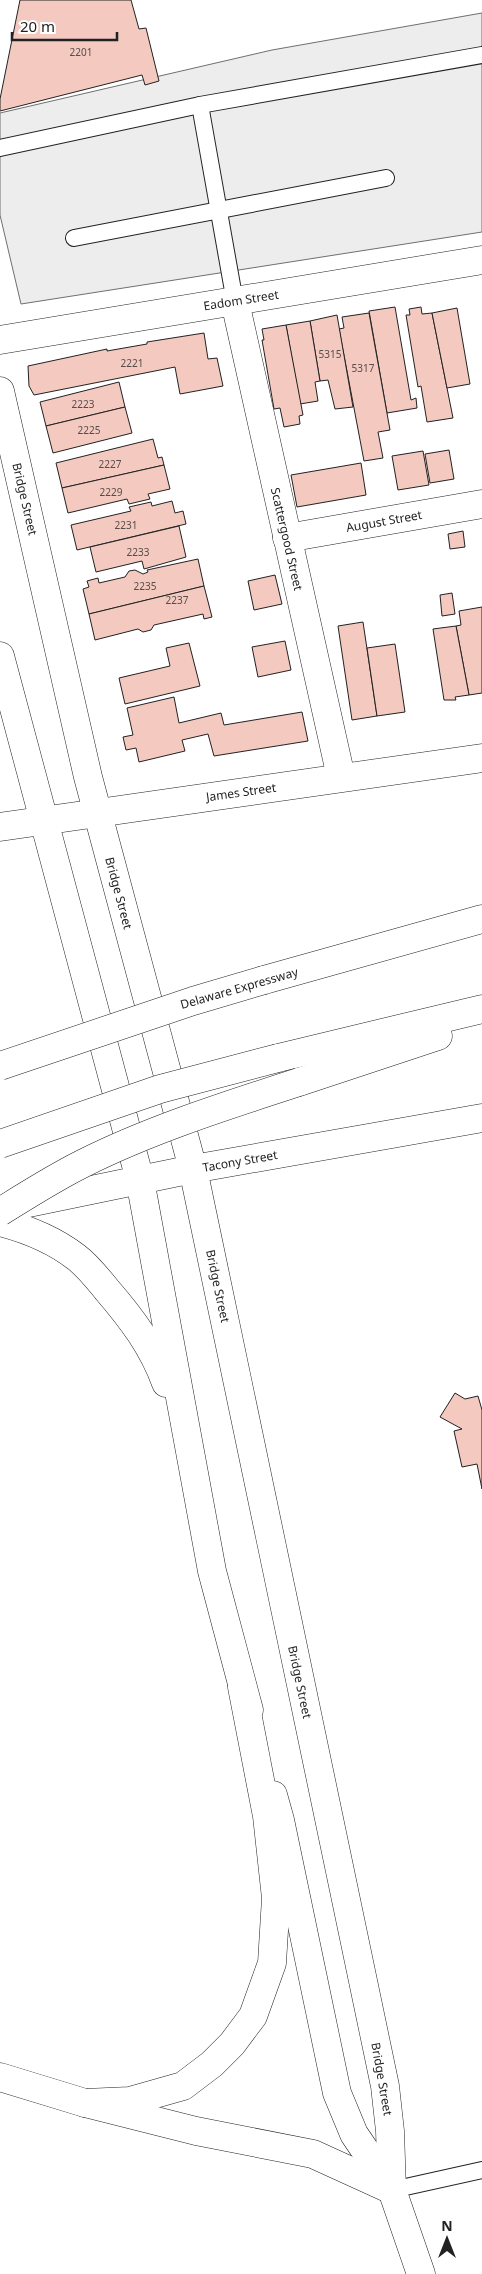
<svg xmlns="http://www.w3.org/2000/svg" width="482" height="2274" font-family="'Noto Sans',sans-serif">
<style>
.parking{fill:#ededed;stroke:#6f6f6f}
.building{fill:#f3c9c0;stroke:#222}
.lines{fill:none;stroke-linecap:round;stroke-linejoin:round}
.service-casing{stroke:#222;stroke-width:18}
.minor-casing{stroke:#222;stroke-width:29}
.secondary-casing{stroke:#222;stroke-width:29}
.primary-casing{stroke:#222;stroke-width:29}
.motorway-casing{stroke:#222;stroke-width:29}
.service{stroke:#fff;stroke-width:16}
.minor{stroke:#fff;stroke-width:28}
.secondary{stroke:#fff;stroke-width:28}
.primary{stroke:#fff;stroke-width:28}
.motorway{stroke:#fff;stroke-width:28}
.motorway-bridge-casing{stroke:#222;stroke-width:29;stroke-linecap:butt}
.motorway-bridge{stroke:#fff;stroke-width:28}
.labels{text-anchor:middle;dominant-baseline:central;stroke-width:4;stroke-linejoin:round;paint-order:stroke}
.number-label{font-size:10px;fill:#564c4a}
.street-label{font-size:12px;fill:#222;stroke:#fff}
</style>
<rect width="100%" height="100%" fill="#fff"/>
<!-- parking -->
<path class="parking" d="M482,13V232L21,304L0,215V113L272,50Z"/>
<!-- building -->
<g class="building">
<path d="M20,0H131L139,29L146,28L159,81L145,85L142,75L0,111V99Z"/>
<path d="M395,307L411,400L416,398L417,408L387,413L369,311Z"/>
<path d="M421,307L422,314L432,313L453,418L427,422L421,386L418,387L406,315H410L409,309Z"/>
<path d="M457,308L470,384L447,388L432,313Z"/>
<path d="M369,313L390,430L378,432L383,458L364,461L339,329L344,328L342,317Z"/>
<path d="M337,315L353,407L335,409L328,380L320,381L310,321Z"/>
<path d="M310,321L320,381L315,382L318,401L300,404L286,325Z"/>
<path d="M286,325L303,415L299,416L300,424L284,427L280,408L274,409L262,340H264L262,329Z"/>
<path d="M204,333L208,359L217,358L223,386L180,394L175,367L34,395L29,386L28,366L107,349V351L147,344V342Z"/>
<path d="M119,382L125,407L46,426L40,402Z"/>
<path d="M125,407L132,433L53,453L46,426Z"/>
<path d="M153,439L158,458L162,457L164,465L62,488L56,463Z"/>
<path d="M449,450L454,479L430,483L425,454Z"/>
<path d="M423,451L429,485L398,490L392,456Z"/>
<path d="M361,463L366,495L297,507L291,475Z"/>
<path d="M164,465L170,489L148,494L150,499L129,504L127,499L68,513L62,488Z"/>
<path d="M172,501L175,513L183,511L186,524L77,550L71,525L131,511L129,507L151,502L152,506Z"/>
<path d="M179,526L186,557L144,569L142,561L96,572L90,547Z"/>
<path d="M463,531L465,547L450,549L448,534Z"/>
<path d="M198,559L204,586L89,614L83,589L89,587L87,581L98,578L99,583L125,577L129,571L135,570L143,574L148,572L147,570Z"/>
<path d="M275,575L282,604L254,610L248,581Z"/>
<path d="M204,586L212,617L204,619L203,614L154,625L151,630L143,632L138,629L95,640L89,614Z"/>
<path d="M452,593L455,614L442,616L440,595Z"/>
<path d="M482,607V693L469,695L456,626L461,625L459,611Z"/>
<path d="M363,622L377,716L352,720L338,626Z"/>
<path d="M456,626L469,695L455,697L456,700H444L433,629Z"/>
<path d="M285,641L291,670L258,677L252,647Z"/>
<path d="M189,643L200,686L125,704L119,678L170,666L166,648Z"/>
<path d="M395,644L405,712L377,716L367,648Z"/>
<path d="M174,697L179,723L221,713L224,725L302,712L308,741L214,756L208,734L182,740L185,751L139,762L136,748L126,750L123,737L133,735L127,708Z"/>
<path d="M455,1393L465,1399L478,1396L482,1410V1489L477,1464L462,1467L454,1431L462,1429L440,1417Z"/>
</g>
<g class="lines">
<!-- service casing -->
<g class="service-casing">
<g id="service">
<path d="M0,148L200,105"/>
<path d="M74,238L386,178"/>
<path d="M235,302L200,105L482,55"/>
<path d="M392,2190L482,2170"/>
</g>
</g>
<!-- minor casing -->
<g class="minor-casing">
<g id="minor">
<path d="M235,302L341,777"/>
<path d="M0,340L482,260"/>
<path d="M287,538L482,504"/>
<path d="M98,813L482,758"/>
</g>
</g>
<!-- secondary casing -->
<g class="secondary-casing">
<g id="secondary">
<path d="M0,391L88,777L193,1169L385,2086L390,2131L392,2190"/>
<path d="M0,656L140,1180L212,1571L249,1710"/>
<path d="M0,827L98,813"/>
<path d="M0,1222C27,1229 54,1240 76,1257C88,1266 98,1279 107,1290C132,1319 153,1347 166,1383"/>
<path d="M273,1795L280,1820L337,2093L354,2134L392,2190L421,2274"/>
</g>
</g>
<!-- primary casing -->
<g class="primary-casing">
<path id="primary" d="M9,1207L193,1169L482,1118"/>
</g>
<!-- motorway casing -->
<g class="motorway-casing">
<g id="motorway">
<path d="M264,980L482,919"/>
<path d="M278,1058L482,1009"/>
<path d="M299,1082L438,1036"/>
<path d="M0,2077L85,2103L196,2131L313,2154L392,2190"/>
<path d="M85,2103L130,2101L183,2086L212,2064L232,2044L253,2016L272,1963L276,1898L267,1816L242,1687"/>
</g>
</g>
<!-- service -->
<use href="#service" class="service"/>
<!-- minor -->
<use href="#minor" class="minor"/>
<!-- secondary -->
<use href="#secondary" class="secondary"/>
<!-- primary -->
<use href="#primary" class="primary"/>
<!-- motorway -->
<use href="#motorway" class="motorway"/>
<!-- motorway-bridge casing -->
<g class="motorway-bridge-casing">
<g id="motorway-bridge">
<path d="M0,1066L193,1001L264,980"/>
<path d="M0,1144L160,1089L278,1058"/>
<path d="M0,1212C27,1195 54,1178 82,1164C149,1130 228,1105 299,1082"/>
</g>
</g>
<!-- motorway-bridge -->
<use href="#motorway-bridge" class="motorway-bridge"/>
</g>
<g class="labels">
<!-- number labels -->
<g class="number-label">
<text x="81" y="52">2201</text>
<text x="330" y="354">5315</text>
<text x="132" y="363">2221</text>
<text x="363" y="368">5317</text>
<text x="83" y="404">2223</text>
<text x="89" y="430">2225</text>
<text x="110" y="464">2227</text>
<text x="111" y="492">2229</text>
<text x="126" y="525">2231</text>
<text x="138" y="552">2233</text>
<text x="145" y="586">2235</text>
<text x="177" y="600">2237</text>
</g>
<!-- street labels -->
<g class="street-label">
<text transform="translate(241 300) rotate(-9)">Eadom Street</text>
<text transform="translate(25 499) rotate(77)">Bridge Street</text>
<text transform="translate(384 521) rotate(-10)">August Street</text>
<text transform="translate(287 539) rotate(77)">Scattergood Street</text>
<text transform="translate(241 792) rotate(-8)">James Street</text>
<text transform="translate(119 893) rotate(75)">Bridge Street</text>
<text transform="translate(239 988) rotate(-16)">Delaware Expressway</text>
<text transform="translate(240 1161) rotate(-10)">Tacony Street</text>
<text transform="translate(218 1286) rotate(78)">Bridge Street</text>
<text transform="translate(300 1682) rotate(78)">Bridge Street</text>
<text transform="translate(382 2079) rotate(80)">Bridge Street</text>
</g>
</g>
<!-- north arrow -->
<g transform="translate(447 2239)" stroke="#ffffff" stroke-width="4" paint-order="stroke">
<path d="M0-4L9 19L0 12L-9 19Z" fill="#222222"/>
<text y="-8" font-size="14" font-weight="bold" text-anchor="middle" fill="#222222">N</text>
</g>
<!-- scale -->
<path d="M12 32v8h105v-8" fill="none" stroke="#222222" stroke-width="2.5"/>
<text x="20" y="32" font-size="15" fill="#222222" stroke="#ffffff" stroke-width="4" paint-order="stroke">20 m</text>
</svg>
